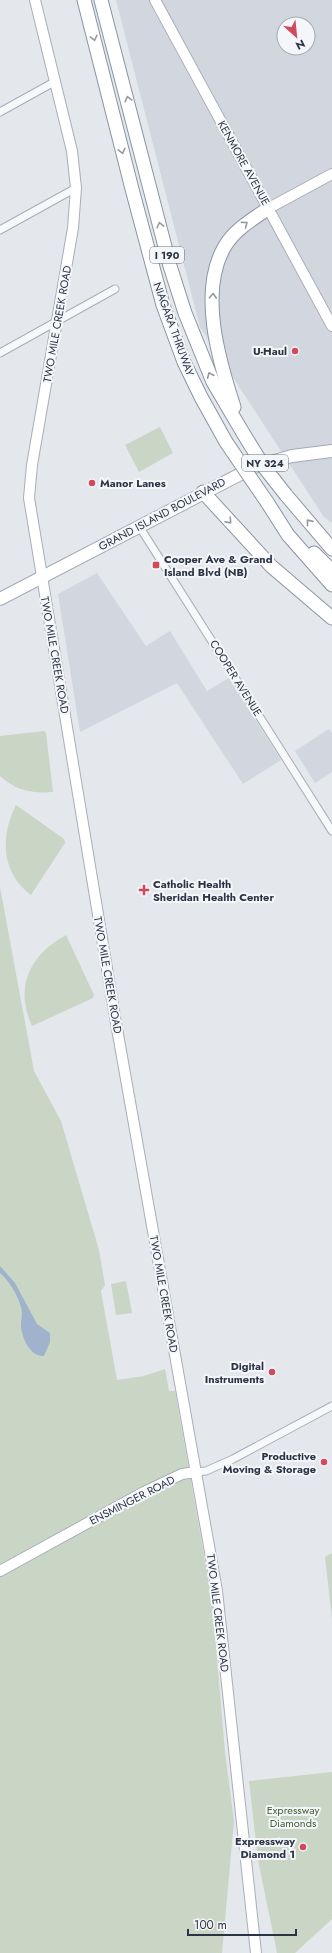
<svg xmlns="http://www.w3.org/2000/svg" width="332" height="1953" font-family="Jost,sans-serif">
<style>
.built{fill:#d2d6de;fill-rule:evenodd}
.green{fill:#c9d6c5}
.water{fill:#9fb4cc}
.lines{fill:none;stroke-linecap:round;stroke-linejoin:round}
.street-casing{stroke:#a9aeb7;stroke-width:9}
.secondary-casing{stroke:#a9aeb7;stroke-width:12}
.primary-casing{stroke:#a3abb8;stroke-width:14}
.highway-casing{stroke:#8b94a3;stroke-width:15}
.street{stroke:#f7f8fa;stroke-width:7}
.secondary{stroke:#fff;stroke-width:10}
.primary{stroke:#fff;stroke-width:12}
.highway{stroke:#fff;stroke-width:13}
.highway-bridge-casing{stroke:#8b94a3;stroke-width:15;stroke-linecap:butt}
.highway-bridge{stroke:#fff;stroke-width:13}
.oneway{stroke:#959aa2}
.poi-dot{fill:#d1495b;stroke:#f4f6f9;stroke-width:1.5}
.labels{text-anchor:middle;dominant-baseline:central;stroke-width:4;stroke-linejoin:round;paint-order:stroke}
.shield{fill:#f4f6f9;stroke:#676e7b;stroke-width:1}
.shield-label{font-size:10px;font-weight:bold;fill:#2b3445}
.street-label{font-size:11px;fill:#2b3445;stroke:#f4f6f9}
.poi-label{font-size:11px;font-weight:bold;fill:#2b3445;stroke:#f4f6f9;text-anchor:end}
.park-label{font-size:11px;fill:#3f6138;stroke:#f4f6f9}
</style>
<rect width="100%" height="100%" fill="#e4e7ec"/>
<!-- built -->
<g class="built">
<path d="M116,0H332V523L324,517L200,327ZM284,24H308V48H284Z"/>
<path d="M97,573L146,646L170,631L207,691L229,678L281,760L243,784L177,683L80,732L58,594Z"/>
<path d="M329,729L332,733V772L315,783L295,751Z"/>
</g>
<!-- green -->
<g class="green">
<path d="M160,427L173,453L139,472L125,445Z"/>
<path d="M44,731L46,733L53,792C32,794 15,790 0,776V736Z"/>
<path d="M16,805L64,839L65,843L31,895C1,873 0,836 16,805Z"/>
<path d="M0,887L34,1071L61,1121L99,1250L105,1285L101,1291L117,1380L144,1376L165,1369L169,1391H175L212,1600L225,1752L234,1821L222,1953H0Z"/>
<path d="M66,935L94,995L93,998L32,1026C14,986 30,955 66,935Z"/>
<path d="M126,1281L132,1313L116,1315L111,1284Z"/>
<path d="M332,1553V1619L325,1557Z"/>
<path d="M332,1772V1919L295,1953H277L258,1860L249,1781Z"/>
</g>
<!-- water -->
<path class="water" d="M0,1266L15,1283L37,1324L50,1333V1342L44,1356C30,1357 22,1338 21,1326C21,1319 23,1315 21,1307C17,1294 10,1282 0,1273Z"/>
<g class="lines">
<!-- street casing -->
<g class="street-casing">
<g id="street">
<path d="M0,112L56,81"/>
<path d="M0,230L76,188"/>
<path d="M0,353L115,289"/>
<path d="M139,526L332,831"/>
<path d="M196,1472L206,1471L233,1459L332,1406"/>
</g>
</g>
<!-- secondary casing -->
<g class="secondary-casing">
<g id="secondary">
<path d="M35,0L72,151L76,188L73,228L32,465L29,498L116,1023L217,1591L256,1953"/>
<path d="M155,0L332,326"/>
<path d="M269,208L332,174"/>
<path d="M0,1571L144,1492L182,1474L196,1472"/>
</g>
</g>
<!-- primary casing -->
<g class="primary-casing">
<path id="primary" d="M0,599L254,467L292,456L332,451"/>
</g>
<!-- highway casing -->
<g class="highway-casing">
<g id="highway">
<path d="M84,0L132,189L163,305L184,362L201,397L226,442"/>
<path d="M101,0L170,266L185,313L213,382L243,433"/>
<path d="M234,407C219,361 198,291 225,246C235,229 253,219 269,208"/>
<path d="M203,492L271,566L332,618"/>
<path d="M286,495L332,549"/>
<path d="M267,502L288,535L332,585"/>
<path d="M314,553L332,571"/>
</g>
</g>
<!-- street -->
<use href="#street" class="street"/>
<!-- secondary -->
<use href="#secondary" class="secondary"/>
<!-- primary -->
<use href="#primary" class="primary"/>
<!-- highway -->
<use href="#highway" class="highway"/>
<!-- highway-bridge casing -->
<g class="highway-bridge-casing">
<g id="highway-bridge">
<path d="M243,433L264,467L286,495"/>
<path d="M226,442L267,502"/>
</g>
</g>
<!-- highway-bridge -->
<use href="#highway-bridge" class="highway-bridge"/>
</g>
<!-- one-way arrows -->
<defs><path id="oneway-chevron" d="M-2-3.5L2.5 0L-2 3.5" fill="none" stroke-width="1.6" stroke-linecap="round" stroke-linejoin="round"/></defs>
<g class="oneway">
<use href="#oneway-chevron" transform="translate(94 38) rotate(76)"/>
<use href="#oneway-chevron" transform="translate(128 99) rotate(-104)"/>
<use href="#oneway-chevron" transform="translate(122 151) rotate(76)"/>
<use href="#oneway-chevron" transform="translate(245 224) rotate(-36)"/>
<use href="#oneway-chevron" transform="translate(160 225) rotate(-104)"/>
<use href="#oneway-chevron" transform="translate(213 296) rotate(-87)"/>
<use href="#oneway-chevron" transform="translate(210 375) rotate(-113)"/>
<use href="#oneway-chevron" transform="translate(229 521) rotate(48)"/>
<use href="#oneway-chevron" transform="translate(309 522) rotate(-129)"/>
</g>
<!-- markers -->
<g class="poi-dot">
<circle cx="295" cy="351" r="4"/>
<circle cx="92" cy="483" r="4"/>
<rect x="152" y="561" width="8" height="8" rx="2"/>
<path d="M142 884h4v4h4v4h-4v4h-4v-4h-4v-4h4z"/>
<circle cx="272" cy="1372" r="4"/>
<circle cx="324" cy="1462" r="4"/>
<circle cx="303" cy="1847" r="4"/>
</g>
<g class="labels">
<!-- shield labels -->
<g class="shield">
<rect x="150" y="247" width="34" height="16" rx="3"/>
<rect x="242" y="455" width="46" height="16" rx="3"/>
</g>
<g class="shield-label">
<text x="167" y="255">I 190</text>
<text x="265" y="463">NY 324</text>
</g>
<!-- street labels -->
<g class="street-label">
<text transform="translate(244 163) rotate(61)">KENMORE AVENUE</text>
<text transform="translate(57 324) rotate(-80)">TWO MILE CREEK ROAD</text>
<text transform="translate(174 329) rotate(70)">NIAGARA THRUWAY</text>
<text transform="translate(162 514) rotate(-28)">GRAND ISLAND BOULEVARD</text>
<text transform="translate(55 655) rotate(80)">TWO MILE CREEK ROAD</text>
<text transform="translate(236 678) rotate(58)">COOPER AVENUE</text>
<text transform="translate(108 975) rotate(80)">TWO MILE CREEK ROAD</text>
<text transform="translate(164 1294) rotate(80)">TWO MILE CREEK ROAD</text>
<text transform="translate(132 1500) rotate(-27)">ENSMINGER ROAD</text>
<text transform="translate(218 1613) rotate(83)">TWO MILE CREEK ROAD</text>
</g>
<!-- poi labels -->
<g class="poi-label">
<text x="287" y="351">U-Haul</text>
<text x="100" y="483" text-anchor="start">Manor Lanes</text>
<text x="164" y="559" text-anchor="start">Cooper Ave &amp; Grand<tspan x="164" dy="13">Island Blvd (NB)</tspan></text>
<text x="153" y="884" text-anchor="start">Catholic Health<tspan x="153" dy="13">Sheridan Health Center</tspan></text>
<text x="264" y="1366">Digital<tspan x="264" dy="13">Instruments</tspan></text>
<text x="316" y="1456">Productive<tspan x="316" dy="13">Moving &amp; Storage</tspan></text>
<text x="295" y="1841">Expressway<tspan x="295" dy="13">Diamond 1</tspan></text>
</g>
<!-- park labels -->
<g class="park-label">
<text x="293" y="1810">Expressway<tspan x="293" dy="13">Diamonds</tspan></text>
</g>
</g>
<!-- north arrow -->
<g transform="translate(296 36) rotate(153)"><circle r="19" fill="#f4f6f9" stroke="#a4a8b1"/>
<path d="M0-3L7 15L0 10L-7 15Z" fill="#d1495b"/>
<text y="-6" font-size="11" font-weight="bold" text-anchor="middle" fill="#2b3445">N</text>
</g>
<!-- scale -->
<path d="M188 1929v6h108v-6" fill="none" stroke="#2b3445" stroke-width="2"/>
<text x="194" y="1929" font-size="12" fill="#2b3445" stroke="#f4f6f9" stroke-width="3" paint-order="stroke">100 m</text>
</svg>
